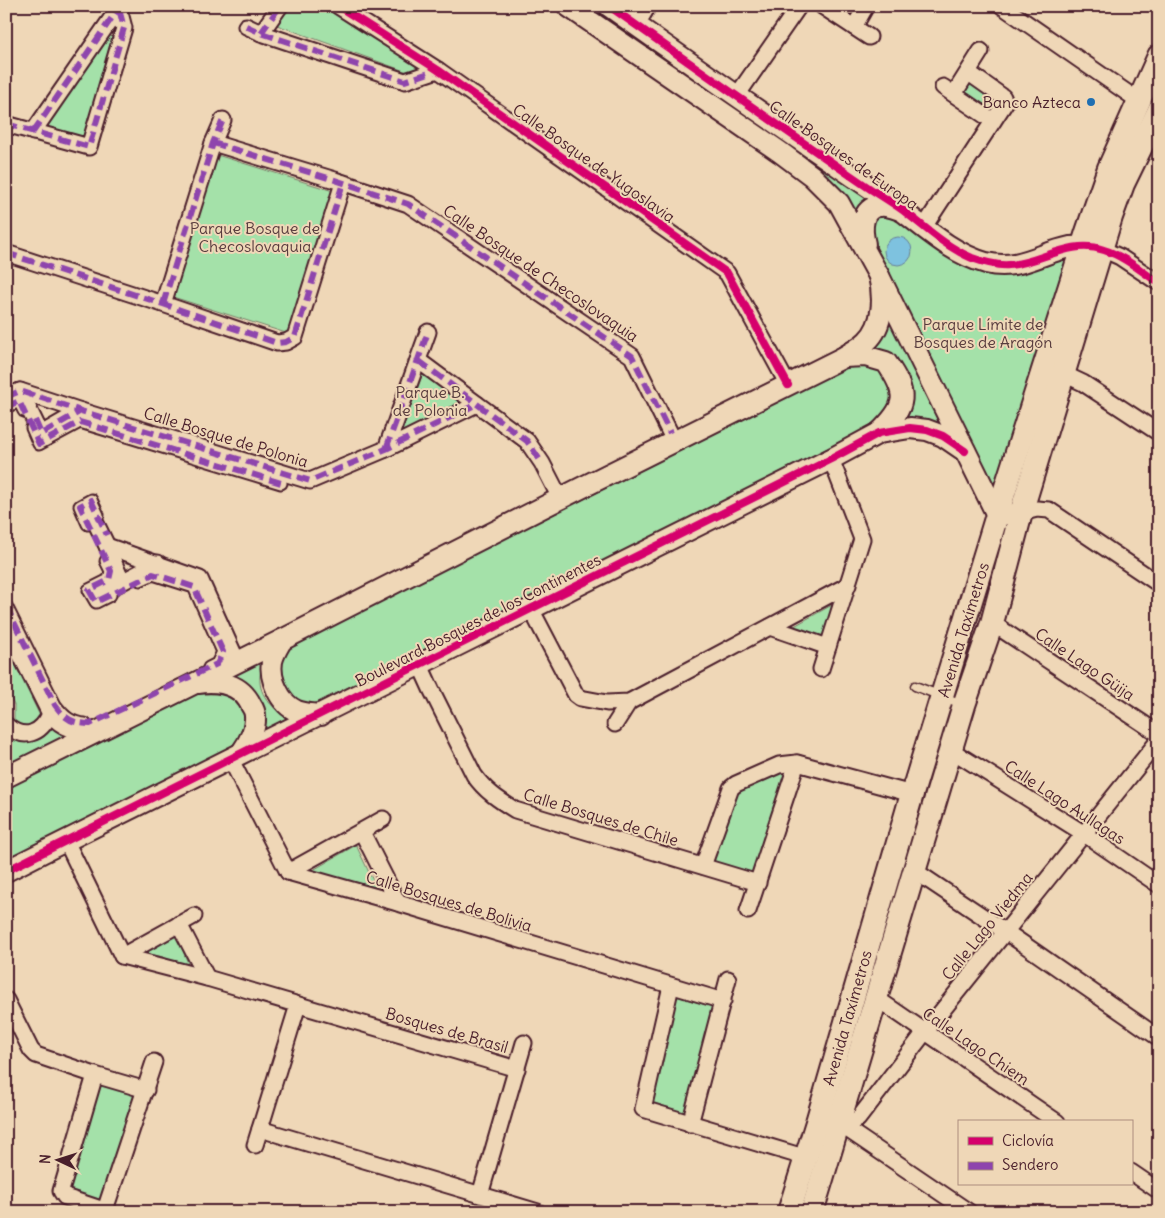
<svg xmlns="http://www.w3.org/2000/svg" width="1165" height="1218" font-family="Delius,sans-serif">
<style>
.green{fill:#a4e1a9;stroke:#77806a}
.water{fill:#7ec2df;stroke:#698197}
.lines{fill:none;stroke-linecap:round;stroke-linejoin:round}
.service-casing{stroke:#4a1f2b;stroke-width:11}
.pedestrian-casing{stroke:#4a1f2b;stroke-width:15}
.minor-casing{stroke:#4a1f2b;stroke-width:19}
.tertiary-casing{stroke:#4a1f2b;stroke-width:24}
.secondary-casing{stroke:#4a1f2b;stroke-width:26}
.service{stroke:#efd7b7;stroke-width:8}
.pedestrian{stroke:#efd7b7;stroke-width:11}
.minor{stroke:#efd7b7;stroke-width:15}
.tertiary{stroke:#efd7b7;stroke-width:20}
.secondary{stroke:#efd7b7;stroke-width:22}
.quiet{stroke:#8e44ad;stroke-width:6;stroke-dasharray:12 6;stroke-linecap:butt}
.cycleway-casing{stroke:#efd7b7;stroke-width:11}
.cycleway{stroke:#d6006c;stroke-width:8}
.poi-dot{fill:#1f6fb2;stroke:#efd7b7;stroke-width:2}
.labels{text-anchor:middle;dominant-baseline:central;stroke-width:4;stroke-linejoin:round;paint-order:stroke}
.poi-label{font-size:16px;fill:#4a1f2b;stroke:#efd7b7;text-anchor:end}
.street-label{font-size:16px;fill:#4a1f2b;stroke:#efd7b7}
.park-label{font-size:16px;fill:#583c3e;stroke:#efd7b7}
</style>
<rect width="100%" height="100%" fill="#efd7b7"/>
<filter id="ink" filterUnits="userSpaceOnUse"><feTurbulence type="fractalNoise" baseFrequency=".02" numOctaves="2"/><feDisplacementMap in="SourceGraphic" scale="10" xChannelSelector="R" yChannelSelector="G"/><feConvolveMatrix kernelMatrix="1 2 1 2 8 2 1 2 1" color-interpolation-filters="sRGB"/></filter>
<g filter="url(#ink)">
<!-- green -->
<g class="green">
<path d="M285,6H338L423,66L410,73L274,24Z"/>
<path d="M578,6H597L786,137L874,201L862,203L856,212V218L841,196Z"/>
<path d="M111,36L115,37L83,140L44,128L105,37Z"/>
<path d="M970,83L975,84L999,103L995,111L986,110L965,97V93Z"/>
<path d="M217,155L333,191L289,334L173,297Z"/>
<path d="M888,214L987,273L1009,276L1069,256L997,493L875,250C873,235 869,216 888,214Z"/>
<path d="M885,312L942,428L903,421L907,405L865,348Z"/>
<path d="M851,361L864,362L886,373L896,397L887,418L318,706L301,705L284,691L280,658L289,647L722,430Z"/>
<path d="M423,373L462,403L399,436Z"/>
<path d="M839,601L828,632L819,637L789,629Z"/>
<path d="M6,646L41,718L31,728L14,724V705L6,690Z"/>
<path d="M265,660C263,665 260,671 260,676C258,697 275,710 291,719L253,737L257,729L227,677Z"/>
<path d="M215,687L244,701L250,728L233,748L6,861V788L207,689Z"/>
<path d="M50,723L58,732L71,736L6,771V736L20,740Z"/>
<path d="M783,769L786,780L756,872L748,874L712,861L734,791Z"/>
<path d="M356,845L376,887L308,873Z"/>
<path d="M169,934L177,937L188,963L184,965L163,957L146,953L145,947Z"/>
<path d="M676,996L714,1007L684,1113L649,1101Z"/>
<path d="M101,1082L135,1093L105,1197L95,1204L67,1195Z"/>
</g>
<!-- water -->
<circle class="water" cx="898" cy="251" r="14"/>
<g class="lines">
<!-- service casing -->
<g class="service-casing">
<path id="service" d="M915,686L962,704"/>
</g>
<!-- pedestrian casing -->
<g class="pedestrian-casing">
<g id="pedestrian">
<path d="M6,407L19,401L24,411"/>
<path d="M32,428L39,444L80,422L281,483"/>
<path d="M88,524L80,506L91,500L98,515"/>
<path d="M106,561L111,571L109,580L89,590L96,602L110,595"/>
<path d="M140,580L153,574L194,587L223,652L217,664L209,668"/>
<path d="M6,606L55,705C64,717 71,723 85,724"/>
</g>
</g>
<!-- minor casing -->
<g class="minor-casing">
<g id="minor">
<path d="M338,6L438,70L727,273L788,385"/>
<path d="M822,6L869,37"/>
<path d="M1002,6L1139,101"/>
<path d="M246,26L261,33L405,81L438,70"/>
<path d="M636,26L648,6"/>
<path d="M854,27L866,6"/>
<path d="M261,33L280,6"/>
<path d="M943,87L993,121"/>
<path d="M954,94L981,51"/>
<path d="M736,97L799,6"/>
<path d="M6,124L89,147L124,28L119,9"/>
<path d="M33,132L120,6"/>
<path d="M213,143L335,180L408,204L632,356L674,441"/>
<path d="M924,227L1005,103L1003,97L969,73"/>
<path d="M1102,249L1120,257L1159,283"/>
<path d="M6,253L163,304L277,343L286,342L295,337L343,183"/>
<path d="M163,304L213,143L223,120"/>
<path d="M419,361L527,441L542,463L560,498"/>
<path d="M1064,374L1083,383L1159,433"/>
<path d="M20,391L41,434L81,411"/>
<path d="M6,397L20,391L81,411L310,481L386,449L477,404"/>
<path d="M386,449L428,332"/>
<path d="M89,509L107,546L122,582"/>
<path d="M1021,513L1037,509L1049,510L1159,584"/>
<path d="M107,546L200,579L237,661"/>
<path d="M99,594L158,563"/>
<path d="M531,609L576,695L580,698L607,703L629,702L848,585"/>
<path d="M992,623L1159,734"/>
<path d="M6,626L50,714C66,733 77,730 100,730"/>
<path d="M770,627L828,647"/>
<path d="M420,665L431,689L474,775C485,791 499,800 515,810L758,883"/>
<path d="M821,669L862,539L831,459"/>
<path d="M615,724L629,702"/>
<path d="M6,725C24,741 41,734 50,714"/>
<path d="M951,750L1083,833L1159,885"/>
<path d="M230,758L288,872L398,903L723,1001"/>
<path d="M362,832L398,903"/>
<path d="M66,841L122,956L207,978L517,1069"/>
<path d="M703,866L731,788L736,784L779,765L797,763L912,794"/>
<path d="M915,871L1006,932L1159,1038"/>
<path d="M288,872L383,819"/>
<path d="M748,911L797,763"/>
<path d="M179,924L207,978"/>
<path d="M122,956L194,916"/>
<path d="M671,986L643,1109L797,1155L806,1158"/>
<path d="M876,998L1057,1122"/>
<path d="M6,1000L31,1050L36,1055L95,1075L146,1090"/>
<path d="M95,1075L61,1191L65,1197L110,1212"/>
<path d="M838,1123H849L858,1119L925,1032L1159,740"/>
<path d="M838,1123L969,1212"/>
<path d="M690,1124L728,979"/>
<path d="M260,1129L538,1212"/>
<path d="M255,1145L298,1005"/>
<path d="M1131,1172L1159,1191"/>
<path d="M480,1195L524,1043"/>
<path d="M105,1210L154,1062"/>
</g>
</g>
<!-- tertiary casing -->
<g class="tertiary-casing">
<g id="tertiary">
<path d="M568,6L780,152L812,176L839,203L879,276L997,515L1009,514"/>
<path d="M609,6C701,71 792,135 885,198C918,221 947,252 986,263C1019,271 1040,253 1070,247C1079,246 1088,247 1096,248"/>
<path d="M865,244C861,229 861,207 880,206C887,205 894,208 900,210"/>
<path d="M844,357L865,356L886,362C908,394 908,405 879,433"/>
<path d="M282,640C278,647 274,653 272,661C269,679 280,704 297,711C305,714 313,714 321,715"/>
<path d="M198,683C220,680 241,684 251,705C253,708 255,713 255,716C256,729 249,742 242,752"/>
<path d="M6,777L282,640L579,489L844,357C852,352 861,347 867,341C884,325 884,297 879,276"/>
<path d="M6,871C280,732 556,597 831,459L879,433L910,428L927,430L943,436L965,451"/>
</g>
</g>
<!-- secondary casing -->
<g class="secondary-casing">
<g id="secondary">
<path d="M789,1212L817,1122L912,794L997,515L1087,232L1109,168L1159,56"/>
<path d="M812,1212L964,705L992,623L1021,513L1111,217L1123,184L1159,110"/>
</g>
</g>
<!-- service -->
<use href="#service" class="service"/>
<!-- pedestrian -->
<use href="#pedestrian" class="pedestrian"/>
<!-- minor -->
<use href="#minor" class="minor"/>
<!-- tertiary -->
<use href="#tertiary" class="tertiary"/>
<!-- secondary -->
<use href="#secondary" class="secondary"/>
<!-- quiet -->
<g class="quiet">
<path d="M246,26L261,33L405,81L438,70"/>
<path d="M261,33L280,6"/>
<path d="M6,124L89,147L124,28L119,9"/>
<path d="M33,132L120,6"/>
<path d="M213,143L335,180L408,204L632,356L670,433"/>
<path d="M6,253L163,304L277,343L286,342L295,337L343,183"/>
<path d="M163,304L213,143L223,120"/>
<path d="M419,361L527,441L542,463"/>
<path d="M6,397L20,391L81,411L310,481L386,449L477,404"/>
<path d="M6,407L19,401L39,444L80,422L281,483"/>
<path d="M35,420L41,434L81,411"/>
<path d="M386,449L428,332"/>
<path d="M6,606L55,705C66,720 72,723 90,724L217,664L223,652L194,587L153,574L96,602L89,590L109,580L111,571L80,506L91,500L107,535"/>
</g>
<!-- cycleway casing -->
<g class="cycleway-casing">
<g id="cycleway">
<path d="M338,6L438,70L727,273L788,385"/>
<path d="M609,6C697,68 784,130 872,190C883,197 894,204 904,211C926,228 946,247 972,258C983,262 997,266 1009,265C1041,263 1070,238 1104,250C1124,256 1141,271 1159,283"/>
<path d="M6,871C280,732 556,597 831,459L879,433L910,428L927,430L943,436L965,451"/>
</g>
</g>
<!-- cycleway -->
<use href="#cycleway" class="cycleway"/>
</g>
</g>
<!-- markers -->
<circle class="poi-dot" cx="1091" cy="102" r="5"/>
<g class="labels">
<!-- poi labels -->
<g class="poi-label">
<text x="1081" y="102">Banco Azteca</text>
</g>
<!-- street labels -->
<g class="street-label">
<text transform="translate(844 155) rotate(35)">Calle Bosques de Europa</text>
<text transform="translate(594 163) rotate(35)">Calle Bosque de Yugoslavia</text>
<text transform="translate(541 273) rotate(34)">Calle Bosque de Checoslovaquia</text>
<text transform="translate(226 437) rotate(17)">Calle Bosque de Polonia</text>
<text transform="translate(478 620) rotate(-27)">Boulevard Bosques de los Continentes</text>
<text transform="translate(963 630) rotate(-73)">Avenida Taxímetros</text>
<text transform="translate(1085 664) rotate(34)">Calle Lago Güija</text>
<text transform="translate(1065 802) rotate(33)">Calle Lago Aullagas</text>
<text transform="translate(601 817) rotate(17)">Calle Bosques de Chile</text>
<text transform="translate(449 901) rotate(17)">Calle Bosques de Bolivia</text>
<text transform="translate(987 926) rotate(-51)">Calle Lago Viedma</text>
<text transform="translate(847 1018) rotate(-74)">Avenida Taxímetros</text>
<text transform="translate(447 1030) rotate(16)">Bosques de Brasil</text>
<text transform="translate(976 1046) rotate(34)">Calle Lago Chiem</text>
</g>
<!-- park labels -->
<g class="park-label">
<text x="255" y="228">Parque Bosque de<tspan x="255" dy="18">Checoslovaquia</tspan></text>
<text x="983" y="324">Parque Límite de<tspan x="983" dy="18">Bosques de Aragón</tspan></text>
<text x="430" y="392">Parque B.<tspan x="430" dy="18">de Polonia</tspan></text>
</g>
</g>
<!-- margin -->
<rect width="1165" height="1218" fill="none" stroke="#efd7b7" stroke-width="25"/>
<rect x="12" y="12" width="1140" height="1193" fill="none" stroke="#4a1f2b" stroke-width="2" filter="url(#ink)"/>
<!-- legend -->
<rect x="958" y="1120" width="175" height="65" fill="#efd7b7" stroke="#ad8d7f"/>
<rect x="968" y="1137" width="25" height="8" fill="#d6006c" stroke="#ad8d7f"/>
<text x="1002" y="1146" font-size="15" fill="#4a1f2b">Ciclovía</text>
<rect x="968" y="1162" width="25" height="8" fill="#8e44ad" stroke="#ad8d7f"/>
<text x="1002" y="1170" font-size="15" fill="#4a1f2b">Sendero</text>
<!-- north arrow -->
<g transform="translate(58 1160) rotate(274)" stroke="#efd7b7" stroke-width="4" paint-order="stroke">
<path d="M0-4L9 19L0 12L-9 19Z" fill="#4a1f2b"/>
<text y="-8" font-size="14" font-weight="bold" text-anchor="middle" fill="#4a1f2b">N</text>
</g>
</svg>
